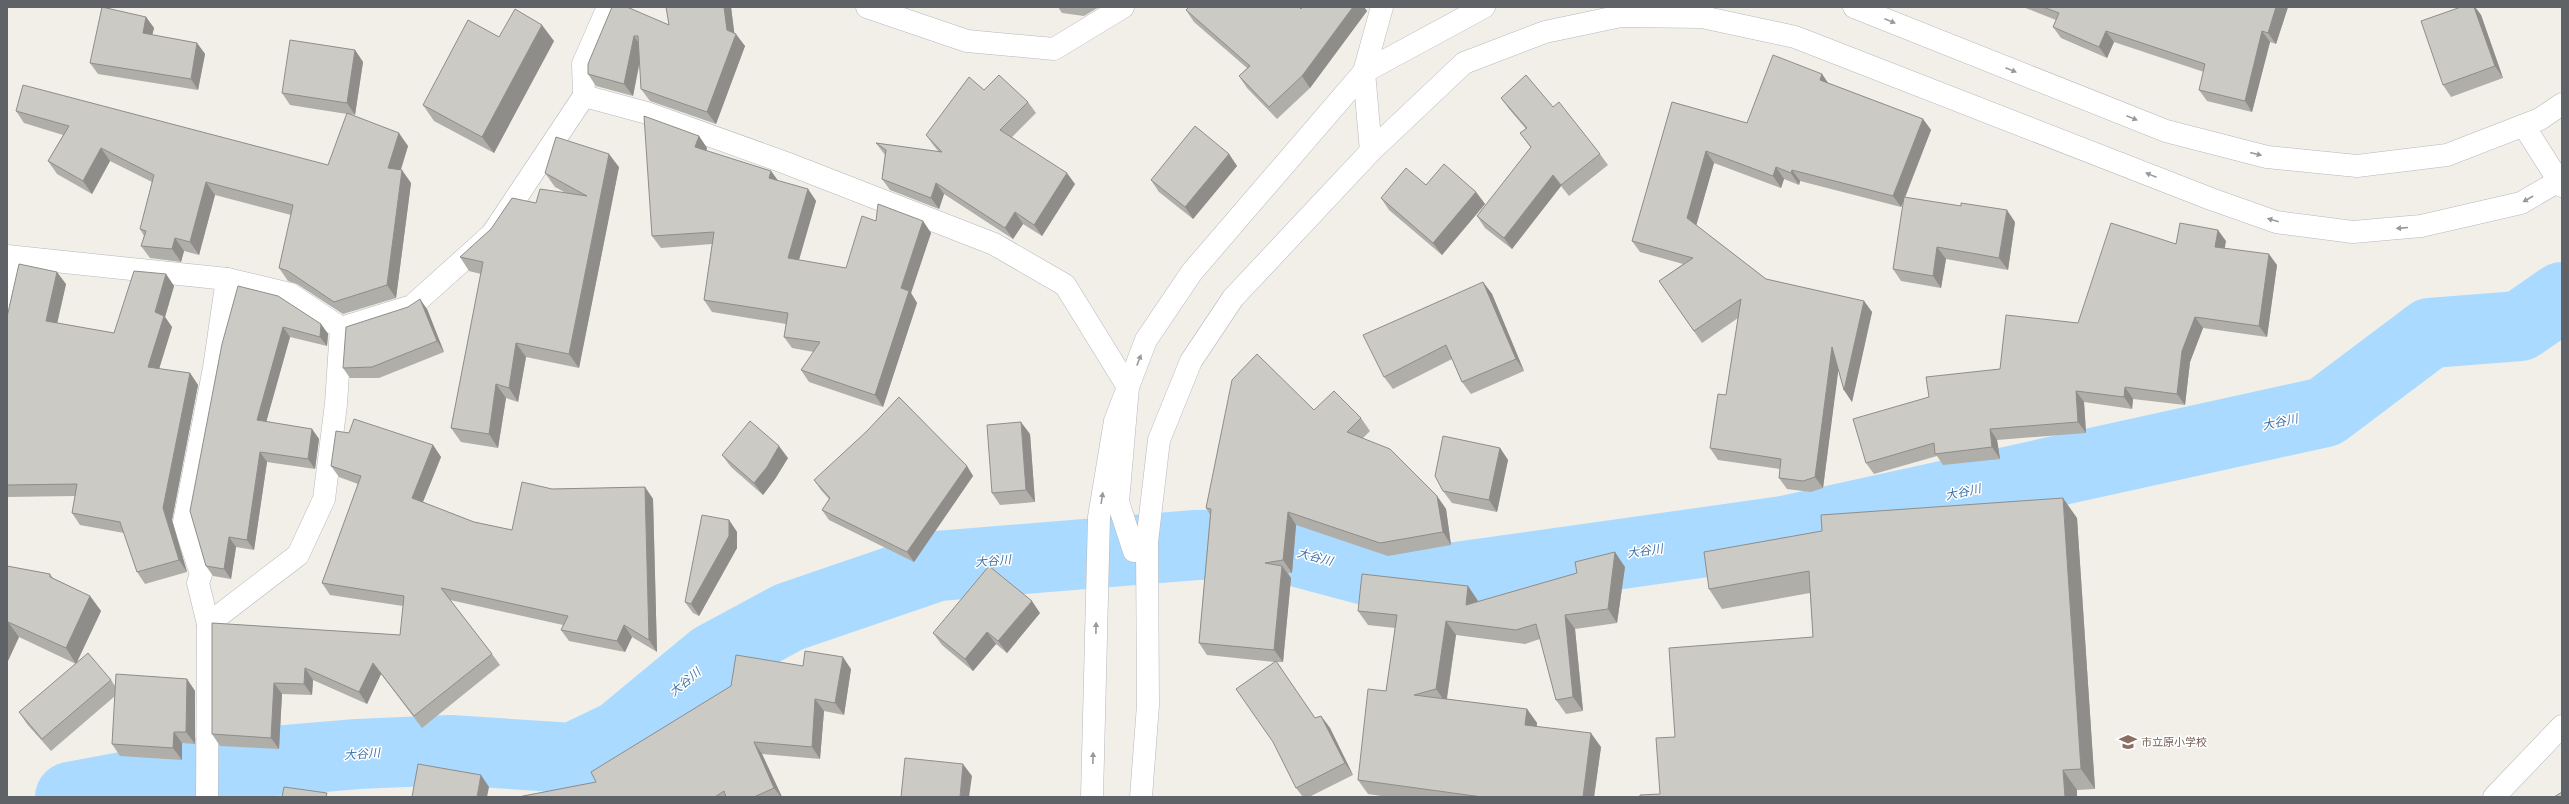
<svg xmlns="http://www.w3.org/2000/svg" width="2569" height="804" font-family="'DM Sans','Noto Sans JP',sans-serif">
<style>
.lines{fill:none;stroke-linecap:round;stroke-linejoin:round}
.river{stroke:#aadaff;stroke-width:70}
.service-casing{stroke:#b5b8bc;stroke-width:23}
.minor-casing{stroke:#b5b8bc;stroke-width:23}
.tertiary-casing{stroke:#b5b8bc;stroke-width:23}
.service{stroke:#fff;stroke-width:22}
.minor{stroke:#fff;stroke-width:22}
.tertiary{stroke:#fff;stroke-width:22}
.wall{fill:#afaea9}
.shaded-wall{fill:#8f8d8a}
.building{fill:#cccac5;stroke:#8f8d8a}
.oneway{fill:#979a9d}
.labels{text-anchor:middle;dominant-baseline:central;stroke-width:3;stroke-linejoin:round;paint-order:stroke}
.education-label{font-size:11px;fill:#785e54;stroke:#fff;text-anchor:start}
.water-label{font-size:12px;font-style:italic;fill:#4174aa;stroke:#fff}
</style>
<rect width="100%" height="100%" fill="#f1efe8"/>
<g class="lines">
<!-- river -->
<path class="river" d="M70,797L251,763L358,754L450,750L572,758L620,735L713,658L789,617L938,566L1196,545L1268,544L1414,583L1784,531L2325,412L2430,333L2520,326L2562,297"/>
<!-- service casing -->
<g class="service-casing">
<path id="service" d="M208,624L198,583L201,574L184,522L214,368L227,279"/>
</g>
<!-- minor casing -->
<g class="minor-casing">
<g id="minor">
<path d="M867,7L967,41L1054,49L1123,7"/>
<path d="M584,96L583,64L608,7"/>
<path d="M2524,126L2562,186"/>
<path d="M1371,151L1364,72L1382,7"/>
<path d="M7,256L227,279L290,294L341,328"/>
<path d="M7,300L20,258"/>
<path d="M341,328L412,306L492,234L584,96L647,113L786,163L994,244L1065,285L1128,387L1118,502L1134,551"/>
<path d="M207,797L208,624L298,555L324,499L336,404L341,328"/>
<path d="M2494,797L2562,726"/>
</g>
</g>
<!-- tertiary casing -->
<g class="tertiary-casing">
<g id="tertiary">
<path d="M1854,7L2166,131L2267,157L2357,166L2447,155L2540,119L2562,104"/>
<path d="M1092,797L1099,517L1115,421L1146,340L1192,272L1364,72L1484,7"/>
<path d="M1141,797L1148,705L1147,542L1159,440L1191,361L1233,298L1371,151L1464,63L1545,32L1621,16L1702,17L1795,37L2211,199L2276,222L2353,232L2421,226L2521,203L2562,179"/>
</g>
</g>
<!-- service -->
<use href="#service" class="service"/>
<!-- minor -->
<use href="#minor" class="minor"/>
<!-- tertiary -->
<use href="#tertiary" class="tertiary"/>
</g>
<!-- wall -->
<g class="wall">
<path d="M612,7L669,25L731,7L734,33L745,46L716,124L650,101L641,89L640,62L633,96L596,86L588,74Z"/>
<path d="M1058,7H1099L1084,16L1062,13Z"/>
<path d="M1302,7H1364L1367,11L1310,88L1277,119L1247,88L1239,76L1247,68L1194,22L1186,10L1301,9Z"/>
<path d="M2023,7H2288L2276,44L2270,42L2252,112L2207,101L2199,90L2204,72L2114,42L2107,58L2061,38L2053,27L2056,20Z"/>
<path d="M2461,7H2475L2481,15L2503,78L2451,97L2443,85Z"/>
<path d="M146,17L154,28L152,35L197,43L205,54L198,90L98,74L90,63Z"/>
<path d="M499,37L554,41L494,153L434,121L423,105Z"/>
<path d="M355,50L363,62L355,115L350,114L408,146L401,170L411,183L396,298L343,314L297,284L288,281L279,268L291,215L215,195L199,255L184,251L181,262L150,258L141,246L144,236L140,229L152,182L110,161L92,194L57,174L48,161L63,135L24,123L16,111L328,165L347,114L290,105L282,93Z"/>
<path d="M1822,74L1828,83L1923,119L1931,130L1905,198L2015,222L2008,270L1946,259L1941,288L1901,281L1893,269L1904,201L1901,207L1800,181L1799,185L1784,179L1781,188L1714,163L1696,225L1766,279L1864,301L1872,312L1852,402L1844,390L1838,369L1823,488L1811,492L1787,489L1779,478L1780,469L1718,460L1710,448L1726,395L1738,318L1702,343L1659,281L1683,264L1640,252L1632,241L1672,102L1747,123Z"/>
<path d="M984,90L1028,102L1036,113L1012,137L1075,184L1042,236L1023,224L1013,239L944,194L939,209L890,190L882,179L885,155L876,143L939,152L934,146L926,135Z"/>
<path d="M1501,98L1600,154L1608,165L1569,196L1561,186L1512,249L1485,228L1477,216L1531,148L1520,133L1526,129L1509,109Z"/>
<path d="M699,136L707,148L706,151L771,171L778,181L808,189L816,201L799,260L846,268L876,221H923L931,233L911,293L917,303L883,407L809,382L801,370L814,352L792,348L784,337L786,324L712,312L704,300L712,244L661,248L652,236Z"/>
<path d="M1229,154L1237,166L1193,219L1159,192L1151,180Z"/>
<path d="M619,167L579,368L526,357L518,402L506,398L498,448L461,442L451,428L481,274L469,271L460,257L536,203L566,193L555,187L545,173Z"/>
<path d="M1426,185L1476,192L1485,204L1442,255L1389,210L1381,198Z"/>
<path d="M2226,241L2224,248L2277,265L2267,337L2203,328L2190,362L2185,405L2133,399L2132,409L2084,402L2086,433L1997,440L2000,459L1943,465L1937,456L1874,474L1866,463L1929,397L2000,369L2078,323L2176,244Z"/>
<path d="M166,274L174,286L165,317L172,327L159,369L190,373L198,385L172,520L187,572L145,584L137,572L124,533L80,525L72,513L75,496L7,497V317L66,284L57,323L114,333Z"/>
<path d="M1483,282L1492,294L1524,371L1471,394L1462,382L1452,359L1393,389L1384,377Z"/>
<path d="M238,286L321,324L328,334L327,346L290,337L266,422L312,429L319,439L315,469L267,462L254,550L236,547L231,579L213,576L206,566Z"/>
<path d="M427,309L444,352L379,378H350L343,368Z"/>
<path d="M1314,410L1361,418L1370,431L1363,438L1437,496L1446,509L1451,545L1388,556L1296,525L1292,573H1288L1291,578L1283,662H1276L1315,718L1321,716L1330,728L1353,775L1309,797H1303L1296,788L1275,662L1207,655L1199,643L1210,515L1206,508Z"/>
<path d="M1030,434L1035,502L1000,505L992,493Z"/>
<path d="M433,445L441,457L423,502L474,522L512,530L552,489L645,487L653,499L657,652L632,637L625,652L569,641L561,630L563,625L450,600L492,654L500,665L422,728L381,674L367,704L313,680L312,695L282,694L279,749L220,746L212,734V623L400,635L403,606L330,595L322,583L358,484L339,477L331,466Z"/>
<path d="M1500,448L1508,460L1497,512L1452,503L1443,491Z"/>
<path d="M722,455L788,458L775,479L763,495L731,467Z"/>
<path d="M967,466L973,476L914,562L829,520L822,510L829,499L821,490L814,480Z"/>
<path d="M2077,518L2095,789L2077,790V797H1640L1660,794L1675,737L1813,637L1810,593L1722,609L1709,589Z"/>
<path d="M729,520L737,532V548L699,616L693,613L685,602Z"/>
<path d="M7,566L50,574L53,578L90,596L101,611L77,662L111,680L115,686L187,679L195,691V744L182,743V760L120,756L112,744L115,696L51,751L27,724L19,712L76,664L19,637L7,663Z"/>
<path d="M1625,567L1617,623L1575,629L1583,711L1566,714L1556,700L1540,639L1525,644L1456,635L1447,699L1527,709L1537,723V726L1601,747L1594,797H1388L1368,794L1358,780L1386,691L1395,628L1368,625L1358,611L1468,586L1478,601V602Z"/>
<path d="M1040,613L1007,653L996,644L973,671L942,645L933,633Z"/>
<path d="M803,666L851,669L844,715L824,711L820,759L762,754L782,797H518L596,782Z"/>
</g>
<!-- shaded-wall -->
<g class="shaded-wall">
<path d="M724,7H731L735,38L736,34L745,46L716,124L707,112L727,30Z"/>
<path d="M1353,7H1364L1367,11L1310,88L1302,76Z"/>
<path d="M2276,7H2288L2276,44L2268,33Z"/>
<path d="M2474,7H2475L2481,15L2503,78L2495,66Z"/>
<path d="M146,17L154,28L150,44L143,33Z"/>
<path d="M542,25L554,41L494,153L482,137Z"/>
<path d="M2106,31L2114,42L2107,58L2099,47Z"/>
<path d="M2262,31L2270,42L2252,112L2245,101Z"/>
<path d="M634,36L642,48L633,96L624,84Z"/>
<path d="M197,43L205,54L198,90L191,79Z"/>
<path d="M355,50L363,62L355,115L347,103Z"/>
<path d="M1822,74L1830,86L1820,80Z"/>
<path d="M1923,119L1931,130L1901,207L1893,196Z"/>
<path d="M399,133L408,146L397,181L388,168Z"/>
<path d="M699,136L707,148L703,159L695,147Z"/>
<path d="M101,148L110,161L92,194L83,181Z"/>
<path d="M1706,151L1714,163L1695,230L1687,218Z"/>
<path d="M609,154L619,167L579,368L569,354Z"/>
<path d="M1229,154L1237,166L1193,219L1185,207Z"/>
<path d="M1776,167L1784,179L1781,188L1773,176Z"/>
<path d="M402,170L411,183L396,298L387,285Z"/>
<path d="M1792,170L1800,181L1799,185L1791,173Z"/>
<path d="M771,171L779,182L769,178Z"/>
<path d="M1067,173L1075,184L1042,236L1034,225Z"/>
<path d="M1553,175L1561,186L1512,249L1504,238Z"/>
<path d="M206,182L215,195L199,255L190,242Z"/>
<path d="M936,183L944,194L939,209L931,198Z"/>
<path d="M808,189L816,201L796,270L788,258Z"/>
<path d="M1476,192L1485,204L1442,255L1433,243Z"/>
<path d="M2007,210L2015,222L2008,270L1999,258Z"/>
<path d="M1015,212L1023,224L1013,239L1005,228Z"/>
<path d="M923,221L931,233L911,293L917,303L883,407L875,395L901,288Z"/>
<path d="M2218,230L2226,241L2223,258L2215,247Z"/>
<path d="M175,238L184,251L181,262L172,249Z"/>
<path d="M1937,247L1946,259L1941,288L1933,276Z"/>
<path d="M2269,254L2277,265L2267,337L2259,326Z"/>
<path d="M57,272L66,284L55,333L46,321Z"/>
<path d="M166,274L174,286L165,317L172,327L156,379L148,367L155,312Z"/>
<path d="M1483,282L1492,294L1524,371L1516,359Z"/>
<path d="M420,299L427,309L444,352L437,341Z"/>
<path d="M1864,301L1872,312L1852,402L1844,390Z"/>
<path d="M2195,317L2203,328L2190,362L2185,405L2177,394L2182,351Z"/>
<path d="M321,324L328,334L327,346L320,337Z"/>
<path d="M283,327L290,337L264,430L257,420Z"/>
<path d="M516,343L526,357L518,402L509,388Z"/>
<path d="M1832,347L1840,358L1823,488L1815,477Z"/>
<path d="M190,373L198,385L172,520L187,572L179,560L163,508Z"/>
<path d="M496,384L506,398L498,448L489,434Z"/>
<path d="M2125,387L2133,399L2132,409L2124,397Z"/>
<path d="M2076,391L2084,402L2086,433L2078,422Z"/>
<path d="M1021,422L1030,434L1035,502L1026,490Z"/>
<path d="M312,429L319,439L315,469L308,459Z"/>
<path d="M1990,429L1997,440L2000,459L1992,447Z"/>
<path d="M433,445L441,457L420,509L412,498Z"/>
<path d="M779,446L788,458L775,479L763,495L754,483Z"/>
<path d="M1500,448L1508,460L1497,512L1489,500Z"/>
<path d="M260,452L267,462L254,550L247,540Z"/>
<path d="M967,466L973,476L914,562L907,552Z"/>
<path d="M645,487L653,499L657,652L649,640Z"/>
<path d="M1437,496L1446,509L1451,545L1443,532Z"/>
<path d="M2063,498L2077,518L2095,789L2081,769Z"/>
<path d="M1288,512L1296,525L1292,573L1283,560Z"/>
<path d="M729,520L737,532V548L699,616L691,604Z"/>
<path d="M229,537L236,547L231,579L224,569Z"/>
<path d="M1615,552L1625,567L1617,623L1608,609Z"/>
<path d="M1282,566L1291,578L1283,662L1274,650Z"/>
<path d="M1468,586L1478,601L1476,619L1466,605Z"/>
<path d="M90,596L101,611L76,664L66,648Z"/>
<path d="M1032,601L1040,613L1007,653L998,641Z"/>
<path d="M1565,615L1575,629L1583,711L1573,697Z"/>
<path d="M1446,621L1456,635L1446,703L1436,689Z"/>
<path d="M8,622L19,637L7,663V624Z"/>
<path d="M624,625L632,637L625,652L617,641Z"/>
<path d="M987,632L996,644L973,671L965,659Z"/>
<path d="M843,657L851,669L844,715L835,703Z"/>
<path d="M373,663L381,674L367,704L359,692Z"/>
<path d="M305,668L313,680L312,695L304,684Z"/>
<path d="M187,679L195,691V744L186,732Z"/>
<path d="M274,683L282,694L279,749L271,738Z"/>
<path d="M815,699L824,711L820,759L812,747Z"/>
<path d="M1527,709L1537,723L1535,739L1525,725Z"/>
<path d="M1321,716L1330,728L1353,775L1345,763Z"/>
<path d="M174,732L182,743V760L173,748Z"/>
<path d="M1591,733L1601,747L1594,797H1583Z"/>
<path d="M754,742L762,754L782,797H781L774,788Z"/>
<path d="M963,764L972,776L969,797H960Z"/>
<path d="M2063,770L2077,790V797H2065Z"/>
<path d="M481,775L489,787L487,797H477Z"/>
</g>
<!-- building -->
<g class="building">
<path d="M102,7L146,17L143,33L197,43L191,79L90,63Z"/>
<path d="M612,7H627L669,25L666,7H724L727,30L736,34L707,112L641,89L638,36H634L624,84L588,74V64Z"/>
<path d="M1189,7H1299L1301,9L1302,7H1353L1302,76L1269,107L1239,76L1250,66L1186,10Z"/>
<path d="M2043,7H2276L2268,33L2262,31L2245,101L2199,90L2205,64L2106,31L2099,47L2053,27L2059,13Z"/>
<path d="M2461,7H2474L2495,66L2443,85L2421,21Z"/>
<path d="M515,9L542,25L482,137L423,105L468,20L499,37Z"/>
<path d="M290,40L355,50L347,103L282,93Z"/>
<path d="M1773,55L1822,74L1820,80L1923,119L1893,196L1792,170L1791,173L1776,167L1773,176L1706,151L1687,218L1766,279L1864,301L1844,390L1832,347L1815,477L1803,481L1779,478L1781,459L1710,448L1718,394L1726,395L1741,299L1694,331L1659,281L1693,258L1632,241L1672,102L1747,123Z"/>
<path d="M999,75L1028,102L1000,130L1067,173L1034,225L1015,212L1005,228L936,183L931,198L882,179L886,150L876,143L942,152L926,135L969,77L984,90Z"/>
<path d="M1526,75L1553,107L1559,102L1600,154L1561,185L1553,175L1504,238L1477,216L1531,147L1520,133L1527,128L1501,98Z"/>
<path d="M23,85L328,165L347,113L399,133L388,168L402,170L387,285L334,302L288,271L279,268L293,205L206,182L190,242L175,238L172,249L141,246L146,231L140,229L154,175L101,148L83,181L48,161L69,126L16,111Z"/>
<path d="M644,116L699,136L695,147L771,171L769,178L808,189L788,258L846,268L862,216L876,221L878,204L923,221L901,288L909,291L875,395L801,370L820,342L784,337L788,313L704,300L714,232L652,236Z"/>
<path d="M1195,126L1229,154L1185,207L1151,180Z"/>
<path d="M556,137L609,154L569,354L516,343L509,388L496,384L489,434L451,428L483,262L460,257L491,229L512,198L536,203L540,189L587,196L545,173Z"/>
<path d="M1444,164L1476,192L1433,243L1381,198L1406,168L1426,185Z"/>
<path d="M1904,197L1961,206V203L2007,210L1999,258L1937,247L1933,276L1893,269Z"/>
<path d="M2111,223L2176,244L2180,223L2218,230L2215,247L2269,254L2259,326L2195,317L2182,351L2177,394L2125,387L2124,397L2076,391L2078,422L1990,429L1992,447L1935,454L1934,443L1866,463L1853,419L1929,397L1926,377L2000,369L2006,315L2078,323Z"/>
<path d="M19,264L57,272L46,321L114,333L134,271L166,274L155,312L164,316L148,367L190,373L163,508L179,560L137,572L120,522L72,513L77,484L7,485V317Z"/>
<path d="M1483,282L1516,359L1462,382L1446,345L1384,377L1363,335Z"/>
<path d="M238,286L278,296L321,324L320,337L283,327L257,420L312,429L308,459L260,452L247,540L229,537L224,569L206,566L190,511L222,344Z"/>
<path d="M420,299L437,341L372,367L343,368L346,327L408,307Z"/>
<path d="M1257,354L1314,410L1334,391L1361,418L1347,432L1390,449L1437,496L1443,532L1380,543L1288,512L1283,560L1265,563L1282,566L1274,650L1199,643L1211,509L1206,508L1232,380Z"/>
<path d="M899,397L967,466L907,552L822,510L830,498L814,480L867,431Z"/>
<path d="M354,419L433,445L412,498L474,522L512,530L522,482L552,489L645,487L649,640L624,625L617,641L561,630L568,616L441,588L492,654L414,716L373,663L359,692L305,668L304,684L274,683L271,738L212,734V623L400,635L404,596L322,583L361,476L331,466L336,431L349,433Z"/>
<path d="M750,421L779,446L767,467L754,483L722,455Z"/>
<path d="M1021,422L1026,490L992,493L987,425Z"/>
<path d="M1443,436L1500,448L1489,500L1443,491L1435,476Z"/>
<path d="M2063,498L2081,769L2063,770L2065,797H1640V795L1660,794L1656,738L1675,737L1669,648L1813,637L1809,571L1709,589L1704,552L1822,531L1821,515Z"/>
<path d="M702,515L729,520V536L691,604L685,602Z"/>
<path d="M1615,552L1608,609L1565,615L1573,697L1556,700L1536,624L1516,630L1446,621L1436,689L1414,695L1527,709L1525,725L1591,733L1583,797H1482L1358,780L1368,689L1386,691L1397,615L1358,611L1362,574L1468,586L1466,605L1577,573L1575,562Z"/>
<path d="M7,566L50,574V577L90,596L66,648L8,622L7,624Z"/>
<path d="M989,566L1032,601L998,641L987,632L965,659L933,633Z"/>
<path d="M805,651L843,657L835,703L815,699L812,747L754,742L774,788L754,797H726L724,791L715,797H518L596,782L591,772L731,686L736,655L803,666Z"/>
<path d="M88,653L111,680L42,739L19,712Z"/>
<path d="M1276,661L1315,718L1321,716L1345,763L1296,788L1273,742L1236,689Z"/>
<path d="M116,674L187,679L186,732H174L173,748L112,744Z"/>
<path d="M905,758L963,764L960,797H901Z"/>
<path d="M418,764L481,775L477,797H412Z"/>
<path d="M284,787L327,793L326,797H282Z"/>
<path d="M2562,792V797H2554Z"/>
</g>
<!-- one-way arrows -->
<defs><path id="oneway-solid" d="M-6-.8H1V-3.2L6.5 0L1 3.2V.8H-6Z"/></defs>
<g class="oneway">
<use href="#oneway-solid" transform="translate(1890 21) rotate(22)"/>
<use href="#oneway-solid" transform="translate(2011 70) rotate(22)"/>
<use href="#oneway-solid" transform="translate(2132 118) rotate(22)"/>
<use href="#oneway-solid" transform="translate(2256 154) rotate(14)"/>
<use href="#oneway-solid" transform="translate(2151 175) rotate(-158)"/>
<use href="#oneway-solid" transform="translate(2528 199) rotate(150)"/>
<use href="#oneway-solid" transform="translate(2273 220) rotate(-164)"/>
<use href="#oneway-solid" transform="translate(2402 228) rotate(175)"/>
<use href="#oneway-solid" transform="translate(1139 360) rotate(-69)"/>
<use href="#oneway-solid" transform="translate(1102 498) rotate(-81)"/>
<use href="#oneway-solid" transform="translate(1096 628) rotate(-89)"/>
<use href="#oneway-solid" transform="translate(1093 758) rotate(-89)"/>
</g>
<!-- icons -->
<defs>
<g id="school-bare" transform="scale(1.38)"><path d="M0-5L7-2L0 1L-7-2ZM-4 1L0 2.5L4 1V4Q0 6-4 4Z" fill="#8d6e63" stroke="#fff" stroke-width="2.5" paint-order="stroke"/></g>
</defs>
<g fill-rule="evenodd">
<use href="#school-bare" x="2128" y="742"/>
</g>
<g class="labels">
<!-- education labels -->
<g class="education-label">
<text x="2141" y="742">市立原小学校</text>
</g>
<!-- water labels -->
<g class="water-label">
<text transform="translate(2280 422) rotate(-12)">大谷川</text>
<text transform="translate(1963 492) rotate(-12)">大谷川</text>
<text transform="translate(1645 551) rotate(-8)">大谷川</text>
<text transform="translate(1315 557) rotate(15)">大谷川</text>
<text transform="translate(993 561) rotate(-5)">大谷川</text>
<text transform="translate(685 682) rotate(-40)">大谷川</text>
<text transform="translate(362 754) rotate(-4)">大谷川</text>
</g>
</g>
<!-- border -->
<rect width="2569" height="804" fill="none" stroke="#5f6368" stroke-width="16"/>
</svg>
